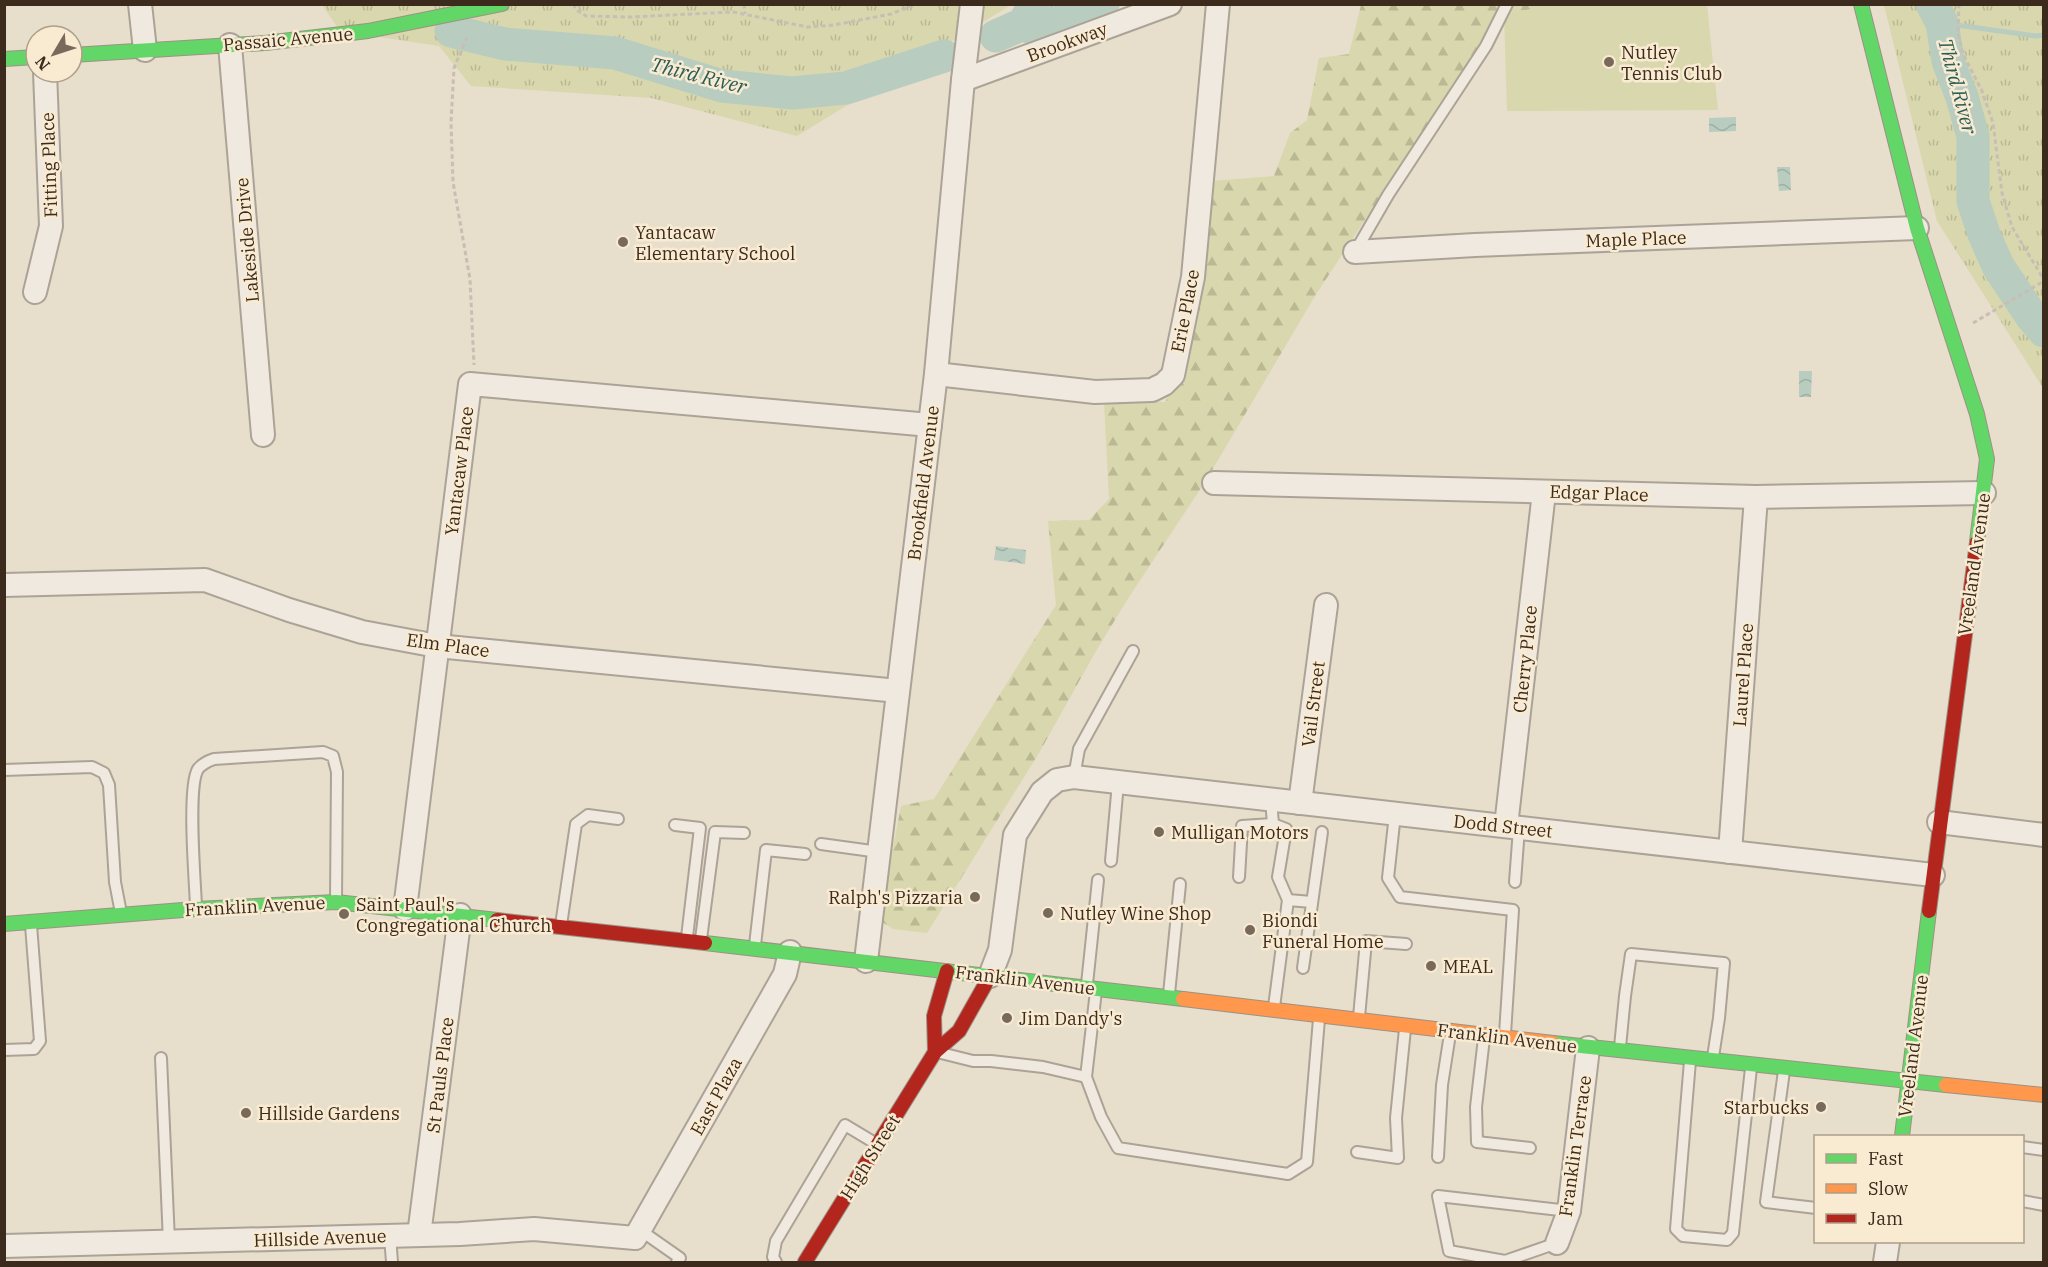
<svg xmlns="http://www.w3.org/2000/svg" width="2048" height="1267" font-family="'IBM Plex Serif',serif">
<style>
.forest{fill:url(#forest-firs)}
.park{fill:url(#park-tufts)}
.pitch{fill:#d9d7ad}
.water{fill:url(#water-waves)}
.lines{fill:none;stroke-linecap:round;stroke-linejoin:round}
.stream{stroke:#b8ccbf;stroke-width:5}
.river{stroke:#b8ccbf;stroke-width:33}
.lane-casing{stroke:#aca396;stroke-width:14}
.street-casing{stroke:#aca396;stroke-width:26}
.fast-casing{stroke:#9c9285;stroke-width:16}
.slow-casing{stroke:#9c9285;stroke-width:16}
.jam-casing{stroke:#9c9285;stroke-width:16}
.path{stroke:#c7bfb6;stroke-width:3;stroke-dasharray:4.5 3;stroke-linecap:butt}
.lane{stroke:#efe9df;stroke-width:10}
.street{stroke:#efe9df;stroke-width:22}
.fast{stroke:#63d668;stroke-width:14}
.slow{stroke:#ff974d;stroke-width:14}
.jam{stroke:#b3261e;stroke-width:14}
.poi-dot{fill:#78695a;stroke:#f9ebd2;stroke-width:2}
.labels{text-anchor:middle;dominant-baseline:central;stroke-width:5;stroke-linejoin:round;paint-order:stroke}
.street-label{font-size:18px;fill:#3c2a1c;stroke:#f9ebd2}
.poi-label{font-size:18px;fill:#3c2a1c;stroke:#f9ebd2;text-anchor:start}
.water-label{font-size:20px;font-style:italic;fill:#2a5d57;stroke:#f9ebd2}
</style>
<defs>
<pattern id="forest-firs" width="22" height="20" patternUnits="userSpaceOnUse" patternTransform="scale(1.5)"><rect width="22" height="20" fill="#d9d7ad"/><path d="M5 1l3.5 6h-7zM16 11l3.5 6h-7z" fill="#bbb994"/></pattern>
<pattern id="park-tufts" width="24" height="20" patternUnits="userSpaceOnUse" patternTransform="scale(1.5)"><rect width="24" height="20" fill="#d9d7ad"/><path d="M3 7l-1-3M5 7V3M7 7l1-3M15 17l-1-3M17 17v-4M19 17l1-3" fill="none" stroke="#bbb994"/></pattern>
<pattern id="water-waves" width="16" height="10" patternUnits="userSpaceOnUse" patternTransform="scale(1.5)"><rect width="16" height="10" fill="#b8ccbf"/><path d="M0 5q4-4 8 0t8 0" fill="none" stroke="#9fafa4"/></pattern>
</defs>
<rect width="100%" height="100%" fill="#e7decc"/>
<!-- forest -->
<path class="forest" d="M1361,5H1534V9L1504,13L1426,127L1315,296L1205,482L1129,597L1096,651L1039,753L927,933L893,929L879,920L901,806L934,799L1056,605L1048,521L1089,520L1109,499L1104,401L1165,402L1182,371L1211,181L1274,176L1290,133L1307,120L1319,58L1349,54Z"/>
<!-- park -->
<g class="park">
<path d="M322,5H1011L797,136L651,98L471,86L439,46L340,31Z"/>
<path d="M1020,5H1099L1039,27L1033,26Z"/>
<path d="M1884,5H2043V388L1937,221Z"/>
</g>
<!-- pitch -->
<path class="pitch" d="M1534,4L1707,5L1718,110L1507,111L1504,13L1534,9Z"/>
<!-- water -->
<g class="water">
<path d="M1736,117V131L1709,132V118Z"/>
<path d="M1777,167H1790L1791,190L1779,191Z"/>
<path d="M1799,371H1812L1811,397H1799Z"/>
<path d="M996,546L1026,550L1025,564L994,560Z"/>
</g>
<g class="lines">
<!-- stream -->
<path class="stream" d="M1942,23L2036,36L2044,35"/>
<!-- river -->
<g class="river">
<path d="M1932,4L1942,23L1948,61L1962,97L1973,136V201L1984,234L1998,266L2032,317L2044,331"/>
<path d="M1023,24L1036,30L1065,20L1103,4"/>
<path d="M451,31L505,44L615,53L722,86L792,93L846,88L944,56"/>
<path d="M996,36L1023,24L1034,6"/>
</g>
<!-- lane casing -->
<g class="lane-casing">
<g id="lane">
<path d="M1355,252L1388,195L1486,46L1507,4"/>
<path d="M4,770L92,767L104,773L109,785L115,882L121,913"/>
<path d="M1074,777L1079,749L1133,651"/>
<path d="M1271,800L1273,824L1286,829L1278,877L1288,900L1274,1007"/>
<path d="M1395,814L1388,878L1400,897L1513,910L1505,1034"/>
<path d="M675,825L700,828L687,937"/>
<path d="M821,844L879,852"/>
<path d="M1111,861L1118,783"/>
<path d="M1239,877L1242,826L1273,824"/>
<path d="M1515,882L1519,828"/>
<path d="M1288,900L1312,902"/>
<path d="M196,906C195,880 187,787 198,769C202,764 208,761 214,759L323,752L333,756L337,772L336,900"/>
<path d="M561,925L576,824L588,815L618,819"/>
<path d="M701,939L715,832L744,833"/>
<path d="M755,945L766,850L805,854"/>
<path d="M1303,968L1322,832"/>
<path d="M1087,984L1098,880"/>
<path d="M1096,991L1086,1077L1101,1117L1118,1148L1288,1174L1307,1162L1319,1019"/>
<path d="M1169,994L1180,884"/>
<path d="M1359,1017L1366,941L1406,944"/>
<path d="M1484,1038L1476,1107L1477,1142L1530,1148"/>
<path d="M1620,1047L1625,996L1631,954L1724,963L1719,1018L1713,1057"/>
<path d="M4,1050L34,1049L40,1041L31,925"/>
<path d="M941,1053L973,1061H991L1043,1067L1086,1077"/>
<path d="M161,1058L169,1242"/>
<path d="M1690,1061L1676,1229L1683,1236L1727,1240L1733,1233L1751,1068"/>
<path d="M1784,1071L1766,1202L1816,1208"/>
<path d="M2022,1147L2044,1150"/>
<path d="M1357,1152L1398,1158L1396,1118L1405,1029"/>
<path d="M1438,1157L1442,1085L1450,1034"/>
<path d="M2022,1201L2044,1205"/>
<path d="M640,1230L680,1258L677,1262"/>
<path d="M390,1236L392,1262"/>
<path d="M1557,1243L1505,1261L1449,1251L1438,1196L1569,1211"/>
<path d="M776,1262L773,1257L776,1241L845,1125L875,1143"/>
</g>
</g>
<!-- street casing -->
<g class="street-casing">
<g id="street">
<path d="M140,4L145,50"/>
<path d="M230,45L263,435"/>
<path d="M963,80L1170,4"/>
<path d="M1355,252L1475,245L1917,228"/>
<path d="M35,292L51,226L45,72"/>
<path d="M936,374L1095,392L1152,390L1164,384L1173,375L1193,277L1218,4"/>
<path d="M1214,483L1756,497L1984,493"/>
<path d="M4,585L205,580L289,610L362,632L437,646L898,691"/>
<path d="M1300,803L1326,605"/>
<path d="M1939,822L2044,835"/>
<path d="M1506,826L1544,492"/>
<path d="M1730,852L1756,497"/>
<path d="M405,909L470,384L930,425"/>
<path d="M866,961L936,374L963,80L972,4"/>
<path d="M990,976L1000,950L1015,835L1042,792L1057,780L1074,777L1933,875"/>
<path d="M419,1235L460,915"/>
<path d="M1557,1243L1569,1211L1588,1048"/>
<path d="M4,1246L460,1234L534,1229L635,1238L785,974L790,952"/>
<path d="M1885,1262L1888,1242"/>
</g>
</g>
<!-- fast casing -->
<g class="fast-casing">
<g id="fast">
<path d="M1861,4L1917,228L1977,414L1987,459L1977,542"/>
<path d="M72,55L265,43L368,31L502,4"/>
<path d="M4,59L36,57"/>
<path d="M4,924L196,909L336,902L497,920"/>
<path d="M705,943L1183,999"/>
<path d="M1553,1043L1946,1085"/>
<path d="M1902,1136L1929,911"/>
</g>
</g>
<!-- slow casing -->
<g class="slow-casing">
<g id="slow">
<path d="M1183,999L1553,1043"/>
<path d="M1946,1085L2044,1095"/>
</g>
</g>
<!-- jam casing -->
<g class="jam-casing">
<g id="jam">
<path d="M1929,911L1977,542"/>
<path d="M497,920L705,943"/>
<path d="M935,1052L934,1016L947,971"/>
<path d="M805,1262L935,1052L959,1031L990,976"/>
</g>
</g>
<!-- path -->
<g class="path">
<path d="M574,4L575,9L586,16L630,17L733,12L808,27L834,25L891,14L916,4"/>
<path d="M744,4L745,14"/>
<path d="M1959,4L1958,33L1963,54L1982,91L1993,123L2002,193L2012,227L2044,280"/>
<path d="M467,37L454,68L451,122L453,182L470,279L474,365"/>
<path d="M1973,323L2044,281"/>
</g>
<!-- lane -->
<use href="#lane" class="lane"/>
<!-- street -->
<use href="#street" class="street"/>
<!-- fast -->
<use href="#fast" class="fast"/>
<!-- slow -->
<use href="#slow" class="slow"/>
<!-- jam -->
<use href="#jam" class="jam"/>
</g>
<!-- markers -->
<g class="poi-dot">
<circle cx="1609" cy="62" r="6"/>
<circle cx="623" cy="242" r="6"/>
<circle cx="1159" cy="832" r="6"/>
<circle cx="975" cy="897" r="6"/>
<circle cx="1048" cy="913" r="6"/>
<circle cx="344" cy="914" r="6"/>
<circle cx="1250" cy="930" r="6"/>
<circle cx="1431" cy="966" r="6"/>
<circle cx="1007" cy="1018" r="6"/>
<circle cx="1821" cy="1107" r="6"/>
<circle cx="246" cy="1113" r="6"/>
</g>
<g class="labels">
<!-- street labels -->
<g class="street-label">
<text transform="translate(288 39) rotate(-5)">Passaic Avenue</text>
<text transform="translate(1067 42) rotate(-20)">Brookway</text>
<text transform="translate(49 165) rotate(-92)">Fitting Place</text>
<text transform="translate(1636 239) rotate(-2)">Maple Place</text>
<text transform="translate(247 240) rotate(-95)">Lakeside Drive</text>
<text transform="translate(1185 311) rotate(-79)">Erie Place</text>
<text transform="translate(459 471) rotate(-83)">Yantacaw Place</text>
<text transform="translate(923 483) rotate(-83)">Brookfield Avenue</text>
<text transform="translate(1599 493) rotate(2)">Edgar Place</text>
<text transform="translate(1974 564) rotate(-82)">Vreeland Avenue</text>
<text transform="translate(448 645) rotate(8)">Elm Place</text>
<text transform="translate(1525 659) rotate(-84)">Cherry Place</text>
<text transform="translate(1743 675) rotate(-86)">Laurel Place</text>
<text transform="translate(1313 704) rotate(-83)">Vail Street</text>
<text transform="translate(1503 826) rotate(6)">Dodd Street</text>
<text transform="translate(255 906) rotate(-3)">Franklin Avenue</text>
<text transform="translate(1025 980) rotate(7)">Franklin Avenue</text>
<text transform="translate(1507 1038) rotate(7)">Franklin Avenue</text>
<text transform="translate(1913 1046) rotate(-83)">Vreeland Avenue</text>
<text transform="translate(440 1075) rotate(-83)">St Pauls Place</text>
<text transform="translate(716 1096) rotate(-61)">East Plaza</text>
<text transform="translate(1575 1146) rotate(-82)">Franklin Terrace</text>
<text transform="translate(870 1157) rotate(-58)">High Street</text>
<text transform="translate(320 1238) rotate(-2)">Hillside Avenue</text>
</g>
<!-- poi labels -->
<g class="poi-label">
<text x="1621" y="52">Nutley<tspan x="1621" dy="21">Tennis Club</tspan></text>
<text x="635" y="232">Yantacaw<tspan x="635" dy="21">Elementary School</tspan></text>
<text x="1171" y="832">Mulligan Motors</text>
<text x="963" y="897" text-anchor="end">Ralph's Pizzaria</text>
<text x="356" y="904">Saint Paul's<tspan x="356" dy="21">Congregational Church</tspan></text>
<text x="1060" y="913">Nutley Wine Shop</text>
<text x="1262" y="920">Biondi<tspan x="1262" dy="21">Funeral Home</tspan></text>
<text x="1443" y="966">MEAL</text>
<text x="1019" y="1018">Jim Dandy's</text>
<text x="1809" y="1107" text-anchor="end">Starbucks</text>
<text x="258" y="1113">Hillside Gardens</text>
</g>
<!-- water labels -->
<g class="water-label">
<text transform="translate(699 75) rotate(14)">Third River</text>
<text transform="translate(1958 86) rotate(75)">Third River</text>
</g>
</g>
<!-- border -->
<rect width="2048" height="1267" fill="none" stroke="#3c2a1c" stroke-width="12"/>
<!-- legend -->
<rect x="1814" y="1135" width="210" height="108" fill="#f9ebd2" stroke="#ad9e89" stroke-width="1.5"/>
<rect x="1826" y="1154" width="30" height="9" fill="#63d668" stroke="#ad9e89" stroke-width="1.5"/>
<text x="1868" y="1165" font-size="18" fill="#3c2a1c">Fast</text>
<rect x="1826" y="1184" width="30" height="9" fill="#ff974d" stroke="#ad9e89" stroke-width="1.5"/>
<text x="1868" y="1195" font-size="18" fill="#3c2a1c">Slow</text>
<rect x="1826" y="1214" width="30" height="9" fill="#b3261e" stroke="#ad9e89" stroke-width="1.5"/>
<text x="1868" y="1225" font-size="18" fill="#3c2a1c">Jam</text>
<!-- north arrow -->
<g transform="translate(54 54) rotate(231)"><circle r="28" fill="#f9ebd2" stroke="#ad9e89" stroke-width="1.5"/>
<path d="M0-4.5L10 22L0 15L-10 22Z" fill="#78695a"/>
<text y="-9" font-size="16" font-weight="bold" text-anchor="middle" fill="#3c2a1c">N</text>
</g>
</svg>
